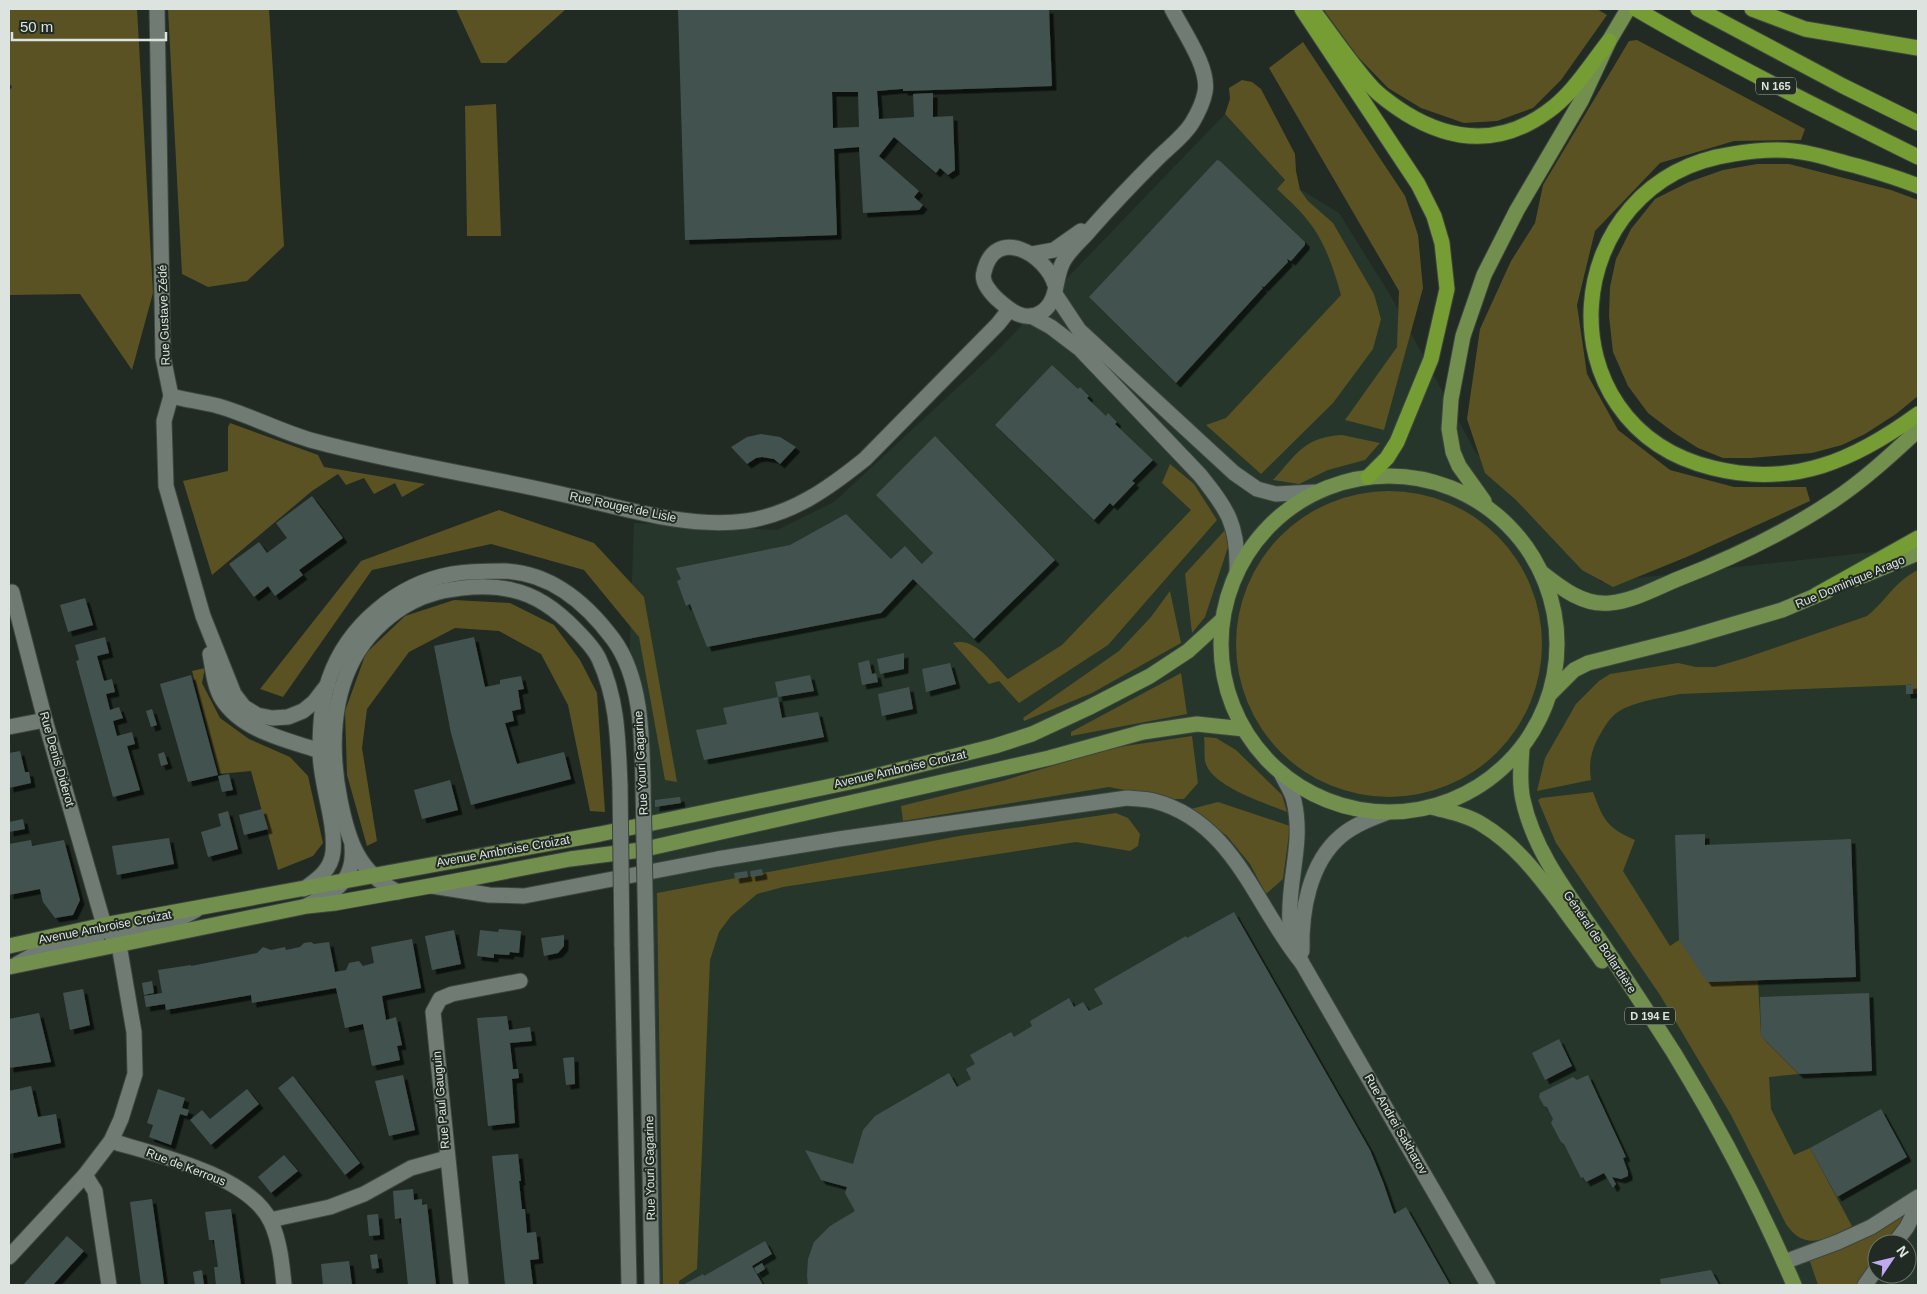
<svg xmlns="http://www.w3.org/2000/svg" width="1927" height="1294" font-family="Arial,sans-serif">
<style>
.built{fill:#26362b;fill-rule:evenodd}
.green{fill:#5a5222}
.building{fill:#43524f;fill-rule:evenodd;filter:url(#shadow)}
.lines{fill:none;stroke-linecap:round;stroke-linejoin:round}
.minor-casing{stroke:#3d453f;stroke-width:17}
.major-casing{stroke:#3d453f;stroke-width:17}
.highway-casing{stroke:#3d453f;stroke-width:17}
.minor{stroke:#707b73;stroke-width:15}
.major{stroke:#738f4d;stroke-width:15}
.highway{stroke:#759d34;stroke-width:15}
.minor-bridge-casing{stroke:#3d453f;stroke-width:17;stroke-linecap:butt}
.minor-bridge{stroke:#707b73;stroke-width:15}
.labels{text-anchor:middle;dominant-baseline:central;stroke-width:4;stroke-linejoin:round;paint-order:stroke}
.shield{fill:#212b24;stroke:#a5aca7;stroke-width:1}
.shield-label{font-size:11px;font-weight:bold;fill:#dde3df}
.street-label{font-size:12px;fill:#dde3df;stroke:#212b24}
</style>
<defs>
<filter id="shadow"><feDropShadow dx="4.5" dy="4.5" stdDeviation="0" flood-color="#0009"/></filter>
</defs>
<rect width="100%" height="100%" fill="#212b24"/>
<!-- built -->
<path class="built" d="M1225,114L1285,180L1339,213L1389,293L1476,453L1601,582L1918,547V1285H649L644,781L629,669L634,523L777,530L834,502L997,351ZM1877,1244H1907V1274H1877Z"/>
<!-- green -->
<g class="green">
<path d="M9,9H137L153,293L132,370L80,294L9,295V91L12,87L9,83Z"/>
<path d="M168,9H269L284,246L247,281L208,287L182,274Z"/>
<path d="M456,9H566L506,63H481Z"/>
<path d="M1323,9H1597L1607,15L1561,80L1533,108L1497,121L1464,123L1421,108L1388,88L1358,57Z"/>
<path d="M1637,40L1805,129L1801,140L1734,141L1660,163L1595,231L1577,305L1587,374L1618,430L1670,470L1734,487H1806L1810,501L1689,556L1613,587L1582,570L1516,500L1485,473L1467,419L1480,329L1511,261L1535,223L1543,185L1629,41Z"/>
<path d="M1303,42L1405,196L1418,235L1423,288L1384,430L1345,420L1397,347L1399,291L1269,68Z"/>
<path d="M1242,80L1252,82L1261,89L1295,154L1296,171L1300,190L1308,201L1333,223L1374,294L1381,319L1373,349L1333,403L1261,474L1206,425L1226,418L1341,295C1335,273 1326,245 1312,226C1302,212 1290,201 1277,189L1285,180L1225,114L1230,99L1229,88Z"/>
<path d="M496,104L501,236H467L465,106Z"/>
<path d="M1757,164H1789L1891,190L1918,200V396L1896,414L1865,434L1842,445L1812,453L1751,458H1723L1698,448L1673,432L1648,413L1628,386L1613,352L1609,316L1610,287L1616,259L1631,229L1655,199L1689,182L1723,170Z"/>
<path d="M230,423L318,455L324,467L425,484L402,497L395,483L374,494L364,478L346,485L338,474L312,491L212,575L183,481L228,471V427Z"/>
<path d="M1342,435L1380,443L1365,460L1328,470L1299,484L1273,480C1297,454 1304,437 1342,435Z"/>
<path d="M1170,464L1194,484L1217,520L1108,645L1019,703L999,681L989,684L953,643C976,636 994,666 1008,679L1062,645L1191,510L1162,483Z"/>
<circle cx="1389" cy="644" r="153"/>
<path d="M499,510L594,543L644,597L677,782L665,780L639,637L584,570L491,544L372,570L283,697L260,689L361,561Z"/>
<path d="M1226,529L1229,544L1205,617L1192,633L1185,574Z"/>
<path d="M1918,570V694H1913L1912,684L1906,685L1680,694C1662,698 1627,702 1613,716C1606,723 1601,733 1596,742C1590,755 1589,766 1591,780L1537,791L1545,758L1576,704L1599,681L1610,674L1678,663L1696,667H1715L1745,658L1867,616C1887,600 1894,582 1918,570Z"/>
<path d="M1170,591L1181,643L1092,693L1024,721L1023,718L1119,651L1151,617Z"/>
<path d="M454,600L510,603L554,625L580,660L597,693L605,812L590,811L568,705L541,654L499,631L455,628L409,652L367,709L362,748L377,841L367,846L347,775L345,711L366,653L405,616Z"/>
<path d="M205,668L202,683L220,718L249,739L290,757L308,776L323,843L313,856L278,870L251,771L219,774L192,671Z"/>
<path d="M1181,673L1187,714L1071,736V732Z"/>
<path d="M1192,736L1198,783L1184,799H1170L1109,787L903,821L901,806L1002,781L1112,748Z"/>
<path d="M1204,737L1216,738L1236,750L1282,795L1287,812C1265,803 1210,786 1205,761C1204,753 1205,744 1204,737Z"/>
<path d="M1593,792C1603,819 1607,828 1635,840L1623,871L1670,946L1679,940L1758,980L1761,1036L1799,1074L1769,1077L1771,1109L1794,1155L1810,1148L1852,1226C1837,1234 1814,1248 1797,1236C1793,1233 1789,1228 1786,1224L1731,1115L1660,995L1556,843L1538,800L1541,798Z"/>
<path d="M1218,802L1290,826L1283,879L1266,894L1250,864L1227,836L1191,809Z"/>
<path d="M1116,813L1128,818L1140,834L1138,846L1130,851L1076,842L783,887L757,894L731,916L719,932L710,960L697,1269L679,1281V1285H663L657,893L959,836Z"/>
<path d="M1918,1197L1894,1244H1877V1268L1865,1285H1818L1807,1253Z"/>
</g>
<!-- building -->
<g class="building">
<path d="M678,9H1049L1052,86L903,91V89H901L877,91L879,119L914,117L913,94L933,93V117L953,116L955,170L948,175L940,168L936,173L894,137L879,156L919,191L914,197L923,205L919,210L863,213L859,147L834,149L837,235L685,240ZM832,92H858L859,127L833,128Z"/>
<path d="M1217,160L1220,161L1305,242V245L1291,261L1287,259L1288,262L1264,287L1261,286L1263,288L1176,383L1089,297Z"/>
<path d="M1052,365L1078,389L1080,387L1089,396L1087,398L1106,416L1108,413L1117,422L1115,424L1153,460L1132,481L1135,483L1113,506L1110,503L1094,520L995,425Z"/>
<path d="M761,434L780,437L796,447L780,464L774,459L762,457L756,458L747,464L731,447L747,437Z"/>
<path d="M935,436L1055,560L974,639L913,579L881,613L707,647L690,604L686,606L677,581L681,579L676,568L790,545L846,514L891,559L905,546L922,564L933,553L876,495Z"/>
<path d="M312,496L343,538L299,570L303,575L275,596L268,586L254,597L229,564L259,542L267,553L287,538L276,523Z"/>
<path d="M85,598L93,625L68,632L60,605Z"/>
<path d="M105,637L109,653L97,656L104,681L112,679L115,692L106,694L110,710L119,707L123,718L113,721L117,736L132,732L135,744L127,746L140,790L113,797L76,661L79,660L75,645Z"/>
<path d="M474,637L485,687L500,684V680L521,676L524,689L518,690L521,709L512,711L514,721L505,723L517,764L564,752L571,779L471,805L451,733L434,646Z"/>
<path d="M904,653V669L880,674L877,659Z"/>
<path d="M869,660L872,674L876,673L878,682L862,685L858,663Z"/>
<path d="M950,663L956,684L926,692L922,669Z"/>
<path d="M191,675L218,775L188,782L160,684Z"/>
<path d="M810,675L814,691L778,697L775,682Z"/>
<path d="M1913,684V694H1906V685Z"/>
<path d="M909,687L913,709L882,716L878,694Z"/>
<path d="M778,697L782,718L818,712L824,737L704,760L696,730L727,724L723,708Z"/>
<path d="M152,709L157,725L151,727L146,711Z"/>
<path d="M20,751L25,772H29L31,783L9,788V753Z"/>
<path d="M164,752L168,764L161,766L158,754Z"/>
<path d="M229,774L233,790L222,792L218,776Z"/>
<path d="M450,780L458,810L422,819L414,790Z"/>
<path d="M680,797L681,803L655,807V800Z"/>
<path d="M262,809L268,829L244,835L239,815Z"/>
<path d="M228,811L238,849L208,857L201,832L221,826L218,814Z"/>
<path d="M23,819L25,829L9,832V822Z"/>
<path d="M1705,834V845L1851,839L1856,977L1707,982L1679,940L1675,835Z"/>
<path d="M169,838L174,864L117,875L112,846Z"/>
<path d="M31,840L32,846L64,840L80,900L73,915L55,918L43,902L40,889L9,895V844Z"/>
<path d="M762,869L763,875L751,877L750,871Z"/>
<path d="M747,871L748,877L735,879L734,873Z"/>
<path d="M1234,912L1370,1150L1383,1182L1394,1214L1406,1207L1450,1285H808L807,1276L808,1259L814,1242L830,1226L855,1211L845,1193L847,1187L821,1180L805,1150L853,1164L863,1130L875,1116L949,1073L957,1087L971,1079L966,1069L975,1064L970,1055L1011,1032L1014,1037L1032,1026L1030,1021L1069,998L1074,1007L1083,1002L1089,1011L1103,1004L1094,989L1186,936L1187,938Z"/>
<path d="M499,929L521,931L519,953L510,952L509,955L494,954V958L477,956L480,930L498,932Z"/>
<path d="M454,930L461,964L432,970L425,936Z"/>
<path d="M564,935V946L558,953L544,956L541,938Z"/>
<path d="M412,939L421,988L382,996L386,1020L396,1017L402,1045L397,1046L400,1060L372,1066L363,1024L345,1028L336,988L252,1003L251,995L166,1010L165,1004L146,1007L144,996L162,993L158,970L191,965V966L257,953L263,947L271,950L285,947L286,950L300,947L304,943L311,942L314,944L329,942L335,972L346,970L349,963L359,961L363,966L374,963L371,947Z"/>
<path d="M152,981L154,993L144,995L142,983Z"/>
<path d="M83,989L90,1025L70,1030L63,993Z"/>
<path d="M1869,993L1872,1071L1799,1074L1761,1036L1760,997Z"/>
<path d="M39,1013L51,1062L9,1068V1019Z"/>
<path d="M507,1016L509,1030L530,1027L532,1041L510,1043L513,1069H518L519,1078L512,1079L515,1123L488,1126L477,1018Z"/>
<path d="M1559,1039L1572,1066L1545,1080L1532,1053Z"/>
<path d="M574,1057L575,1084L566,1085L563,1058Z"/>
<path d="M403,1075L415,1130L389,1136L375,1081Z"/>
<path d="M1588,1075L1626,1157L1623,1158L1628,1172V1176L1621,1179L1612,1177L1616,1184L1613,1188L1604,1173L1586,1182L1583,1177L1581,1178L1564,1144L1561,1142L1551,1123L1553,1119L1547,1107L1544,1106L1539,1097L1540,1093L1573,1077L1577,1080Z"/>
<path d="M293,1076L360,1163L345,1175L278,1088Z"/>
<path d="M31,1086L38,1117L56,1114L61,1143L9,1154V1091Z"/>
<path d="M158,1089L185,1098L182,1108L189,1110L187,1116L180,1114L171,1145L149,1137L153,1125L147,1123Z"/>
<path d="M247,1089L259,1104L211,1145L190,1120L202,1110L210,1119Z"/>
<path d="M1881,1109L1907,1157L1837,1197L1810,1148Z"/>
<path d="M518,1154L521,1181H519L522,1209H525L527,1233L536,1232L539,1259L530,1260L533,1285H505L492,1156Z"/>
<path d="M284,1155L298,1171L271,1193L258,1177Z"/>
<path d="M413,1189L414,1200L422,1199V1205L427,1204L436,1285H408L401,1218L395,1219L393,1191Z"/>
<path d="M152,1199L163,1276L164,1285H141L130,1202Z"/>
<path d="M231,1209L241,1285H216L214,1267H218L214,1240H209L205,1212Z"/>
<path d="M378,1214L380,1235L369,1236L367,1215Z"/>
<path d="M67,1236L84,1251L53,1285H23Z"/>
<path d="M765,1241L772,1254L752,1266L763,1285H683L703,1274L704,1276Z"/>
<path d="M377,1254L379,1268L372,1269L370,1255Z"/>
<path d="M349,1261L352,1285H323L321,1264Z"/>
<path d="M762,1263L765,1269L757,1274L754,1268Z"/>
<path d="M202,1270L204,1285H195L193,1272Z"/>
<path d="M1711,1270L1719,1285H1661L1660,1279Z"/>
</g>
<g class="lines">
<!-- minor casing -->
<g class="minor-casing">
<g id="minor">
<path d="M157,9L163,357L171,396L164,421L166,486L203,616L234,694L244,707L257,715L272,718L288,717L303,711L314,702L328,684"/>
<path d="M1032,254L1054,250L1081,231"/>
<path d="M1055,285C1046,254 995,225 984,272C981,281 989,291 996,298C1008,309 1025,324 1042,312C1059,300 1054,279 1063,262C1069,250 1082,240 1090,230C1112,205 1135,181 1158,158C1169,147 1184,136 1192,123C1198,113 1203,103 1205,92C1210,68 1182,29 1172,9"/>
<path d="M1055,294L1079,330L1234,473L1257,489L1276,494L1314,492"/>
<path d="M1031,316L1051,327L1080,349L1200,475C1228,510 1238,525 1237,570"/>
<path d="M171,396C186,400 203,402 218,406C250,415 281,432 314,441C396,463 479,475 561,494C621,507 685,529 746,521C793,514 829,488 865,459L998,324L1009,310"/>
<path d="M210,654C213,669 214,686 222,699C242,731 287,740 320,751"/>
<path d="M9,727L45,720"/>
<path d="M1281,773C1285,782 1292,791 1294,801C1304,844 1287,881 1290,923C1291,937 1296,950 1302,963L1488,1285"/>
<path d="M432,886L489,895L524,896L717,859L839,839L1127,798C1136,799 1146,799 1154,801C1234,822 1255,906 1302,963"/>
<path d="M304,889C318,879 331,870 333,852C336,821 320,783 320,751C320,730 322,699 329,679C347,626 397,584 452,574C469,571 488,571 505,571C551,573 587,604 613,639C642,678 642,738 643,785"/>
<path d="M398,892C358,873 348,840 340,800C330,750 331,694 359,650C371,631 392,612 412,602C438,588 484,583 512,590C536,595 559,612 576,630C584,638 594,648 599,659C618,700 618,742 620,785"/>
<path d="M308,905C336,891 355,881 352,846"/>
<path d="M622,944L629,1285"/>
<path d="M646,944L652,1285"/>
<path d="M119,945L127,932L165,926L196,910"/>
<path d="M1302,951C1301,912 1309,863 1341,836C1354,825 1370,819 1386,813"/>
<path d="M17,964L44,949L96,938L104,925"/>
<path d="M111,1141C157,1155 249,1175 271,1222C280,1242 282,1264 284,1285"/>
<path d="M85,1175L95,1191L109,1285"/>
<path d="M270,1220L330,1207L364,1194L411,1168L447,1158"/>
<path d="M1894,1244L1907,1227L1918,1205"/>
<path d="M9,1257L85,1175L111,1141L121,1119L135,1074L134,1032L119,945L104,925L45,720L12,592"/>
<path d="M1784,1262L1838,1242L1871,1227L1918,1197"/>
<path d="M461,1285L433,1012L440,999L452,994L520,981"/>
<path d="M1865,1285L1877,1268"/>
</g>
</g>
<!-- major casing -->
<g class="major-casing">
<g id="major">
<circle cx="1389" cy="644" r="168"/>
<path d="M1484,501L1459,466L1453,452L1449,429L1451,399L1463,336L1484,275L1517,210L1581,101L1609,41L1628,9"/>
<path d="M1542,573C1561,588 1584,606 1610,603C1633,601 1656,588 1678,579C1732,558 1785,533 1834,500C1864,480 1891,455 1918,430"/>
<path d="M1855,579L1918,553"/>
<path d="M1550,694L1574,670L1588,663L1687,638L1782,610L1827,591"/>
<path d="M1522,748C1521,765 1519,783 1523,800C1534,851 1568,894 1597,936C1623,974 1649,1014 1674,1053C1719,1127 1760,1205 1794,1285"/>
<path d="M1432,807C1449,812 1468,815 1483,825C1516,845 1538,875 1561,905C1574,924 1589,942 1602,961"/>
<path d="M9,946L104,925L600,834L855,781L995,746L1032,734L1088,708L1150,676L1188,651L1222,620"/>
<path d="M9,967L307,906L335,903L430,886L570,859L641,850L1049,758L1143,732L1197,724L1244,729"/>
</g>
</g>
<!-- highway casing -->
<g class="highway-casing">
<g id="highway">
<path d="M1302,9L1418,184L1434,216L1442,243L1447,289L1431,359L1397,442L1387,458L1368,477"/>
<path d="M1312,9C1331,34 1349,61 1370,85C1379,96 1393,105 1405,113C1452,142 1500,146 1547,112C1572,95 1590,65 1609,41"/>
<path d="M1636,9C1728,63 1823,110 1918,157"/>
<path d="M1698,9L1843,86L1918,123"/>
<path d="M1752,9L1805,29L1918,48"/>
<path d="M1918,186C1898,178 1878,172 1857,166C1840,162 1823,156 1807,153C1784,148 1756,150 1733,154C1556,180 1539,426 1713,468C1793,488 1855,460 1918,414"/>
<path d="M1816,595L1918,538"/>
</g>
</g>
<!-- minor -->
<use href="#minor" class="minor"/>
<!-- major -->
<use href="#major" class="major"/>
<!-- highway -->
<use href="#highway" class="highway"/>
<!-- minor-bridge casing -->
<g class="minor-bridge-casing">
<g id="minor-bridge">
<path d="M620,785L622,944"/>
<path d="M643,785L646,944"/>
</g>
</g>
<!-- minor-bridge -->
<use href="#minor-bridge" class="minor-bridge"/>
</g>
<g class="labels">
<!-- shield labels -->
<g class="shield">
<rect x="1756" y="77.5" width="40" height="17" rx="4"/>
<rect x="1625" y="1007.5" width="50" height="17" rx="4"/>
</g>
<g class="shield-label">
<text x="1776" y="86">N 165</text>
<text x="1650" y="1016">D 194 E</text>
</g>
<!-- street labels -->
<g class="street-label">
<text transform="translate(164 315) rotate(-92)">Rue Gustave Zédé</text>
<text transform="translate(623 507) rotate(12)">Rue Rouget de Lisle</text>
<text transform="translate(1850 582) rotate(-23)">Rue Dominique Arago</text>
<text transform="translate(57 759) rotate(74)">Rue Denis Diderot</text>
<text transform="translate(641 763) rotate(-93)">Rue Youri Gagarine</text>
<text transform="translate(900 769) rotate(-13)">Avenue Ambroise Croizat</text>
<text transform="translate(503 851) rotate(-10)">Avenue Ambroise Croizat</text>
<text transform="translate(105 927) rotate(-11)">Avenue Ambroise Croizat</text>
<text transform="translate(1600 942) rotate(56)">Général de Bollardière</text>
<text transform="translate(441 1100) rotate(-95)">Rue Paul Gauguin</text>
<text transform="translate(1396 1124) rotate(60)">Rue Andrei Sakharov</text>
<text transform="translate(186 1167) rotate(21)">Rue de Kerrous</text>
<text transform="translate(650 1168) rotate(-91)">Rue Youri Gagarine</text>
</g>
</g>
<!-- border -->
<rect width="1927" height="1294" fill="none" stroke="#dde3df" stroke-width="20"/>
<!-- north arrow -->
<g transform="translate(1892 1259) rotate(55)"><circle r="24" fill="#212b24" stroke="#6c756f"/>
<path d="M0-4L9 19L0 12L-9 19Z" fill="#c1a8f3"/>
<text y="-8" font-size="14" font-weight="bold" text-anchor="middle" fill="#dde3df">N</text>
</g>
<!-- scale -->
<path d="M12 32v8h154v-8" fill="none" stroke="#dde3df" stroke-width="2.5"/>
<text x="20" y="32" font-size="15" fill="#dde3df" stroke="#212b24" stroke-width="4" paint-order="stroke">50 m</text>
</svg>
